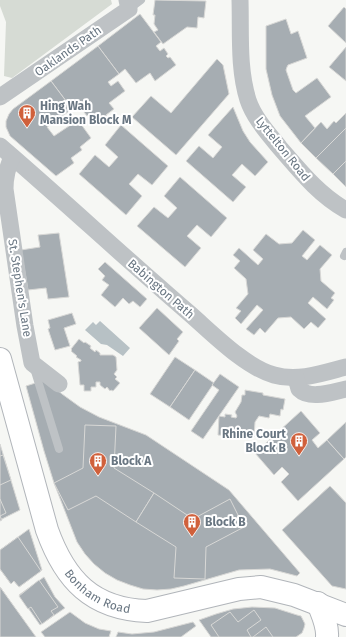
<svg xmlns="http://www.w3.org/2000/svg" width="346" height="637" font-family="'Fira Sans',sans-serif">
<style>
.green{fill:#d6dbd4}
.water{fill:#b7c1c5}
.building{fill:#a6adb2;stroke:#d8d8d6}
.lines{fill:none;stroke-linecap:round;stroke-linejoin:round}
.secondary-casing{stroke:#b1b5ba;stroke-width:24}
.lane{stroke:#bec2c5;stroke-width:8}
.street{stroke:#bec2c5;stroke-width:17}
.secondary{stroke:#fff;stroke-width:22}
.labels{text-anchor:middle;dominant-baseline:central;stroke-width:4;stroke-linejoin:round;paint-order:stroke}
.street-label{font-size:12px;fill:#697682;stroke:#fff}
.poi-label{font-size:12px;font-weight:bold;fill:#697682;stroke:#fff;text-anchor:start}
</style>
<rect width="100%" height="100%" fill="#f6f7f4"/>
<!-- green -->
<path class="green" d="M0,0H111L112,4L12,78L4,76L6,22L0,6Z"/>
<!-- water -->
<path class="water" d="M100,321L130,348L123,356L107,345L101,344L85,330L93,322L96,325Z"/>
<!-- building -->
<g class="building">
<path d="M155,0L206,1L204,18L198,17L197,28L187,27L163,44L154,32L158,30L154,24L155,15H153Z"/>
<path d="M344,7L346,9V43L328,26Z"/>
<path d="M140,14L161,42L156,46L160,51L164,48L168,54L166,56L168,58L170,57L176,65L155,81L150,73L136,83L125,69L119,74L98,46Z"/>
<path d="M286,19L291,34L298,31L307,58L288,65L287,67L286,70L293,90L296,93L317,78L331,97L305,116L315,128L301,143L280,116L272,95L266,69V26Z"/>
<path d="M98,46L119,74L108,82L111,86L118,81L125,91L109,103L114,109L106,115L107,117L97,125L89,114L87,116L81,108L83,107L80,103L72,109L51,81Z"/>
<path d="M346,47V81L329,67Z"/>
<path d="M217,59L223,65L229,94L176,155L132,117L151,96L171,113Z"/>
<path d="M51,81L72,109L47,127L54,136L78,120L91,138L80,147L82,150L71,158L74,163L56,176L10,136L6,127V121L9,114L13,109Z"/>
<path d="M233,107L243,131L250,142L268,162L255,176L242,164L232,175L246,187L233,202L186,161L199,146L213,158L222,147L208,135Z"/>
<path d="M346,113V128L316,158L301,143L321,122L327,129L334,121L336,123Z"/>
<path d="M121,125L168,166L152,185L138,174L129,184L142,196L126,215L79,174L95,155L109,167L118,157L105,145Z"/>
<path d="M346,128V161L333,174L316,158Z"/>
<path d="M346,161V187L333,174Z"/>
<path d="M180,177L227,218L211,237L197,225L187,236L201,248L185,267L137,226L154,207L168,218L177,208L164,196Z"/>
<path d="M303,230L315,240L302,256L307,260L320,245L332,255L320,269L321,281L335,293L331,298L334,300L327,309L313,297L308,303L326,319L318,328L311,322L304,329L291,317L278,318L265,333L260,328L254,335L246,329L263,310L257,305L241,324L235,318L241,311L236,308L248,294L246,279L234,268L240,261L233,255L239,248L258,265L263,259L253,250L266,234L279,244L292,243Z"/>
<path d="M59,233L69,297L48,299L46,288L28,290L21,250L40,247L38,235Z"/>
<path d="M105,262L147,299L140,307L133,301L129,304L123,298L115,307L101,295L109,285L102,280L105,276L98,269Z"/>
<path d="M157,308L183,332L177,339L179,341L169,355L139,328Z"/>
<path d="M72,313L76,324L64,328L70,346L55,350L48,329L50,328L48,320Z"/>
<path d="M79,339L84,343L85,342L91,346L90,348L95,352L96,350L100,353V355H113L116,357L117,370L114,374L117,377L115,379L120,383L113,391L111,390L110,391L107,387L105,389L100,385V382H96V387H91V391H84V385H80L78,362L81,361V360L76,357L77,356L71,351L72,350L71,349Z"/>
<path d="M175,357L195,370L170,407L150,394Z"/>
<path d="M195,370L214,383L189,420L170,407Z"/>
<path d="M220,374L239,387L203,439L191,431L219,390L212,385Z"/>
<path d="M45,380L62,394L80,407L99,417L146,435L229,490L300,573L297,576L270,569L239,570L184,586L171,589L157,590L143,589L130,585L117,580L105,573L94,564L85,554L77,542L54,483L44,451L26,386Z"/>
<path d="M245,390L263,393V395L285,399L283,410L281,409L280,416L270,414L269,418L259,416L255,422L254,437L249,436V438L218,435L219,416L225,417V414L232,415L231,417L236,418L237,416L235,412L241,402L242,395H245Z"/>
<path d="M301,411L320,433L312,440L318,448L327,440L344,459L298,501L281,482L289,474L282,467L274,475L255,453Z"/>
<path d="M346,422V457L344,459L327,440Z"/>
<path d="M85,425L116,426L114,468L154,493L136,522L96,496L68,510L54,483L83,468Z"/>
<path d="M0,444L20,510L0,520Z"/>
<path d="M3,455L11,480L0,485V456Z"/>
<path d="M330,486L346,503V534L323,555L310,540L333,519L315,500Z"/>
<path d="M330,486L346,503V589L332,586L282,530Z"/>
<path d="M154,493L193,519L230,499L244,527L206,547L205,579L174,578L176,547L136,522Z"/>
<path d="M0,499L6,513L0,516L2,520L0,521Z"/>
<path d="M29,529L42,570L19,587L14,581L11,584L0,569V550Z"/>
<path d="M18,537L41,571L19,587L14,581L11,584L0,569V550Z"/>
<path d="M44,577L55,597L65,608L40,625L19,595Z"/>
<path d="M39,580L58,607L51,611L54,615L42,624L31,607L28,609L19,596Z"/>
<path d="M0,587L34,635L31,637H0Z"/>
<path d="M0,587L36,637H0Z"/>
<path d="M252,607L275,608L297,615L301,616L305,624L304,628L302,633L296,637H211L199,620L216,614L233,609Z"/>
<path d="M254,610L261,620L247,630L251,637H219L211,625L230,612L238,622Z"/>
<path d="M70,612L85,623L99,629L111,631L109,637H45L41,632Z"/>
<path d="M193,622L196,626L181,637H116L118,632L132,634L154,632Z"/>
<path d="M266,627L273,637H253Z"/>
</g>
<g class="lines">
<!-- secondary casing -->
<g class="secondary-casing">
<g id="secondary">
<path id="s1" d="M0,359L47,530C65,580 92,609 147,611L239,589L261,587L294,595L346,615"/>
<path d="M318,603C322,614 328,625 327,637"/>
</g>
</g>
<!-- lane -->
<g class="lane">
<path d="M129,9L141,0"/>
<path d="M344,256L346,252"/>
<path d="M34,368L59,449"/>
</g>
<!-- street -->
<g class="street">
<path d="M240,0C241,33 238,68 248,100C254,118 268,133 280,148C300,171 319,195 346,210"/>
<path d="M0,97L129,9L127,0"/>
<path d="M0,146C64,201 125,258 189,313C212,333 245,367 274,375C298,382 323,373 346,367"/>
<path d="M12,157C7,168 5,177 5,189L25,326L32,363L59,384"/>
<path d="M296,378L299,389C310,400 332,392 346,389"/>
</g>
<!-- secondary -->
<use href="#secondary" class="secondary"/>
</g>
<!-- icons -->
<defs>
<g id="building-pin" transform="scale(0.9)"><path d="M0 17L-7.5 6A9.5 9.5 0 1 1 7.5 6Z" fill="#d0603b" stroke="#fff"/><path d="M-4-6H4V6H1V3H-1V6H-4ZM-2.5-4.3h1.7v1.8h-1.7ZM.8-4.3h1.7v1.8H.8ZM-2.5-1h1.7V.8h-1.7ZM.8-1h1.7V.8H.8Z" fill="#fff"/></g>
</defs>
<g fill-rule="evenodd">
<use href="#building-pin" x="27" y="113"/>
<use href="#building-pin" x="299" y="441"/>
<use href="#building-pin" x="98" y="461"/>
<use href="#building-pin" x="192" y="522"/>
</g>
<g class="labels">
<!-- street labels -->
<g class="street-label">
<text transform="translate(68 51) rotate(-35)">Oaklands Path</text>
<text transform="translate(283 149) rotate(51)">Lyttelton Road</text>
<text transform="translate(20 288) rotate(81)">St. Stephen's Lane</text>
<text transform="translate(161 289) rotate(41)">Babington Path</text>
<text stroke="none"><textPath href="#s1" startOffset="261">Bonham Road</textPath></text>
</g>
<!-- poi labels -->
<g class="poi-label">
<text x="40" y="106">Hing Wah<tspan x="40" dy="14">Mansion Block M</tspan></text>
<text x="286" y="434" text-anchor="end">Rhine Court<tspan x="286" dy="14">Block B</tspan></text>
<text x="111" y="461">Block A</text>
<text x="205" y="522">Block B</text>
</g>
</g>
</svg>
